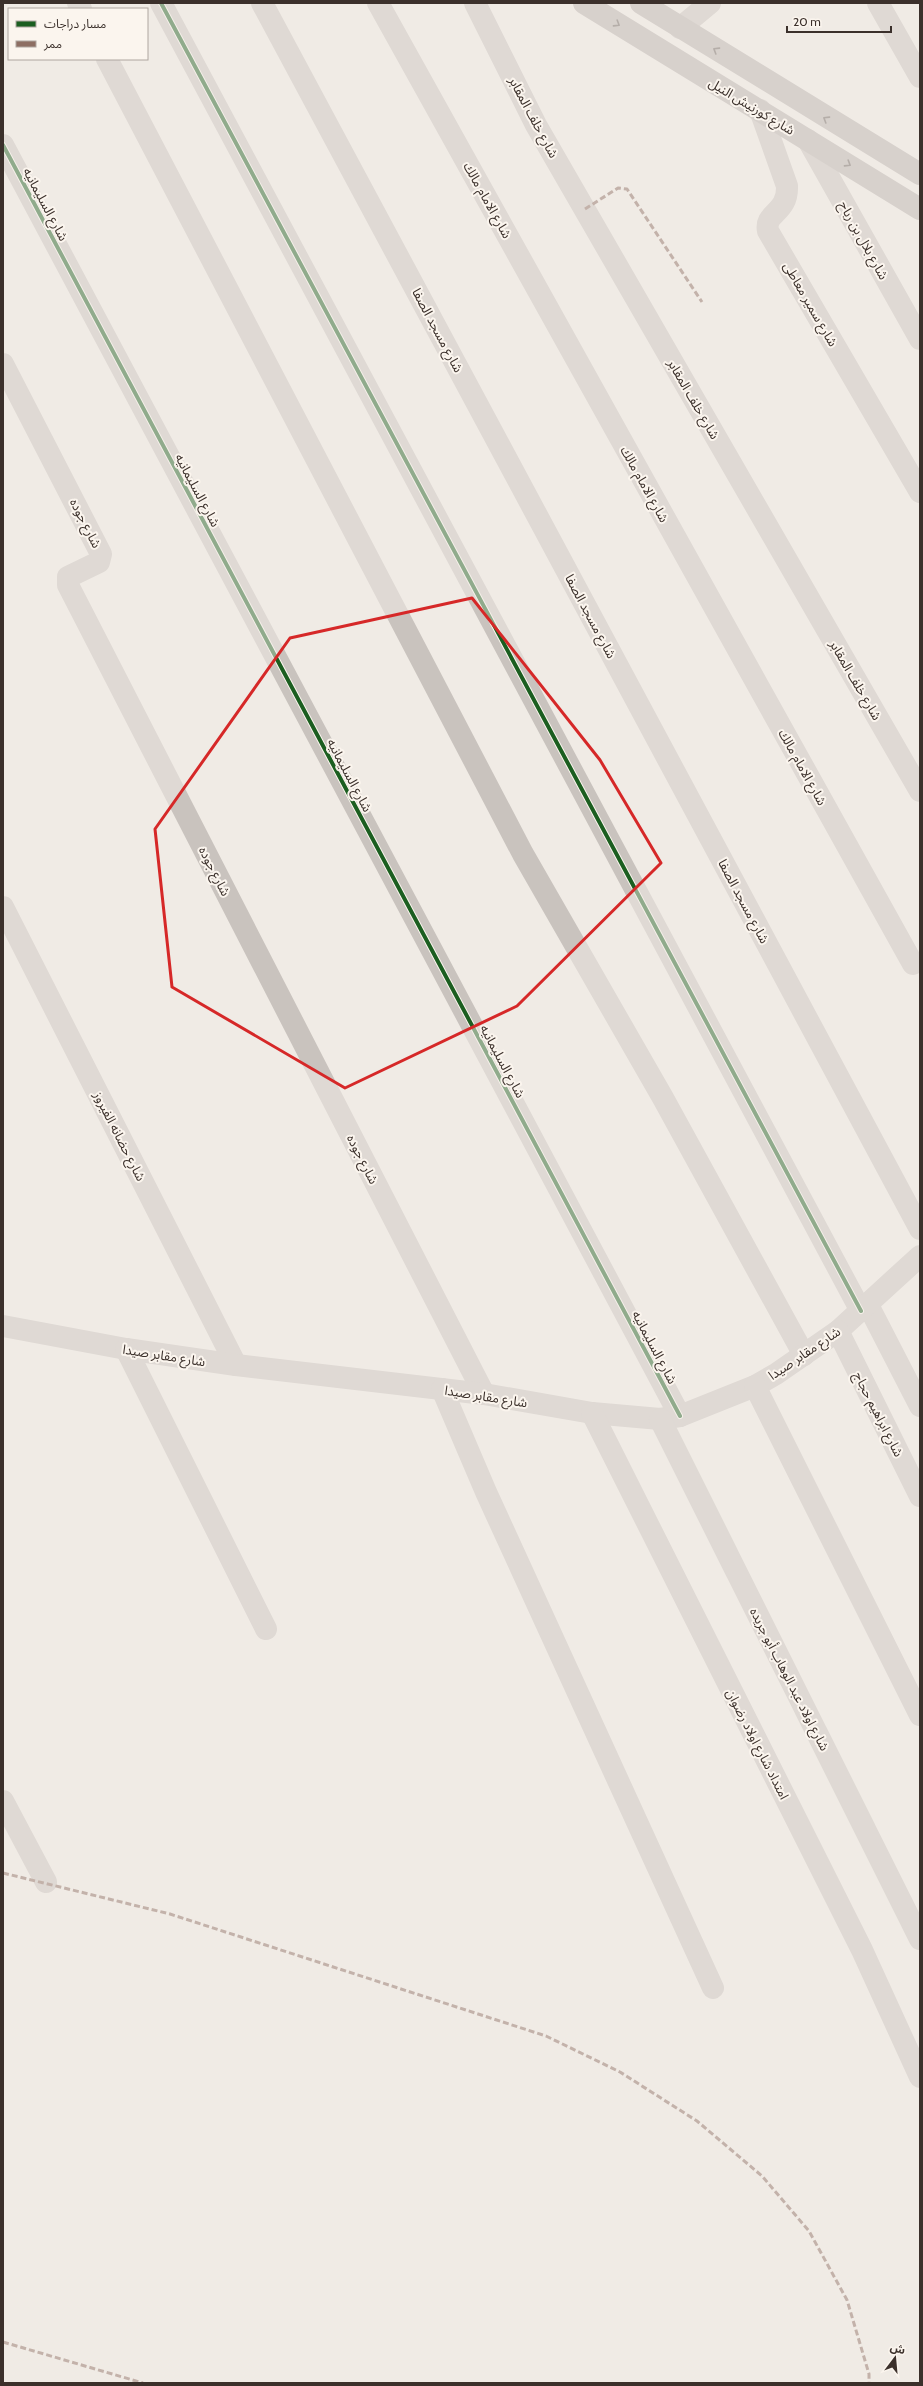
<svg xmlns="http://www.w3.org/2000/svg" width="923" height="2386" font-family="Cabin,'Noto Sans Arabic',sans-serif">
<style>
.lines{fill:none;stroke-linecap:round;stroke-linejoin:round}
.minor{stroke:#c9c3be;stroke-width:22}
.primary{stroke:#b8b1ad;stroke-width:22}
.quiet{stroke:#8d6e63;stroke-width:3;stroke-dasharray:6 3;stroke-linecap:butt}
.cycleway-casing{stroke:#fbf5ee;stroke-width:6}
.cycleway{stroke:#1b5e20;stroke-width:4}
.oneway{stroke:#6d645f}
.marked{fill:none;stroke:#d62828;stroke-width:3;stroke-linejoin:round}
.labels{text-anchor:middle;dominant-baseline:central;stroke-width:4;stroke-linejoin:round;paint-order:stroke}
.street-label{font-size:13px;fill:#3b302b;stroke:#fbf5ee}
</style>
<rect width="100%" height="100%" fill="#f0ebe5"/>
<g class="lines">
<!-- minor -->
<g class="minor">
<path d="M78,3L81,9"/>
<path d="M161,3L861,1311"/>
<path d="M262,3L920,1229"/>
<path d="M378,3L913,964"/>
<path d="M475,3L536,125L920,791"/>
<path d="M878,3L920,77"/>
<path d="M680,28L710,3"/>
<path d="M107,59L523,854L663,1098L804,1355"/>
<path d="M760,110L787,186C788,214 764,212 768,231L920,492"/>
<path d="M808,140L920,339"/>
<path d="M3,145L680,1416"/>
<path d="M3,364L101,554L99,562L68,577V585L484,1394"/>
<path d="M3,907L236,1365"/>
<path d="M868,1305L920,1406"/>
<path d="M3,1326L126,1349L236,1365L484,1394L592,1413L660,1419L680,1416L755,1386L776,1374L838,1331L920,1256"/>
<path d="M838,1331L920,1496"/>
<path d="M126,1349L266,1629"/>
<path d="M755,1386L920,1715"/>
<path d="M442,1389L486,1492L713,1988"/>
<path d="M592,1413L862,1950L920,2077"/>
<path d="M660,1419L920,1939"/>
<path d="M3,1801L46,1882"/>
</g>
<!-- primary -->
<g class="primary">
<path d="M584,3L920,209"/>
<path d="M641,3L920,174"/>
</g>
<!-- quiet -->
<g class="quiet">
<path d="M585,209L618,188L627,189L702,302"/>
<path d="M3,1873L170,1914L546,2036L620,2072L697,2121L762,2176L809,2231L847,2300L869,2374V2383"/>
<path d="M3,2342L143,2383"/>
</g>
<!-- cycleway casing -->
<g class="cycleway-casing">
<g id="cycleway">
<path d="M161,3L861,1311"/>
<path d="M3,145L680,1416"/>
</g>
</g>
<!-- cycleway -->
<use href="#cycleway" class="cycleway"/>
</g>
<!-- one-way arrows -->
<defs><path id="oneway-chevron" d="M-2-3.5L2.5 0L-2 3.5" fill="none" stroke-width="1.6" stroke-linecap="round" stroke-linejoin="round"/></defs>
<g class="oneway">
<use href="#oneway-chevron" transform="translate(617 24) rotate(32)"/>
<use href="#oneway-chevron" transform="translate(716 50) rotate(-148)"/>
<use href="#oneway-chevron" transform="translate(826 119) rotate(-148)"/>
<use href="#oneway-chevron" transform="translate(848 164) rotate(32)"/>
</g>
<!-- marked area -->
<path d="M0 0H923V2386H0ZM472,598L600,760L661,863L517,1006L345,1088L172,987L155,829L290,638Z" fill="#f0ebe5" fill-opacity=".55" fill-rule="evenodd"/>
<path class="marked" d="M472,598L600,760L661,863L517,1006L345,1088L172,987L155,829L290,638Z"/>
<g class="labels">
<!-- street labels -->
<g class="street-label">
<text transform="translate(752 106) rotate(31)">شارع كورنيش النيل</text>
<text transform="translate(534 117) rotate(62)">شارع خلف المقابر</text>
<text transform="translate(488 200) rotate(61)">شارع الامام مالك</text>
<text transform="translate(46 204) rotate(62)">شارع السليمانيه</text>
<text transform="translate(864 240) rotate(61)">شارع بلال بن رباح</text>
<text transform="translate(811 304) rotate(60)">شارع سمير معاطى</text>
<text transform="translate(438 330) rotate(62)">شارع مسجد الصفا</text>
<text transform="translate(694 399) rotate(60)">شارع خلف المقابر</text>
<text transform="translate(645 484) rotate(61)">شارع الامام مالك</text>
<text transform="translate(198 490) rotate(62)">شارع السليمانيه</text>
<text transform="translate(86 523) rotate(63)">شارع جوده</text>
<text transform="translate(591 616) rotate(62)">شارع مسجد الصفا</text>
<text transform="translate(856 680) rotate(60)">شارع خلف المقابر</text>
<text transform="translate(803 767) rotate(61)">شارع الامام مالك</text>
<text transform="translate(350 775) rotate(62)">شارع السليمانيه</text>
<text transform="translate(215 871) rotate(63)">شارع جوده</text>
<text transform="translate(744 901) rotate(62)">شارع مسجد الصفا</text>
<text transform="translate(503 1061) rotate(62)">شارع السليمانيه</text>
<text transform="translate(120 1136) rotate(63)">شارع حضانه الفيروز</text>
<text transform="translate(363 1159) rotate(63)">شارع جوده</text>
<text transform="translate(655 1347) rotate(62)">شارع السليمانيه</text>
<text transform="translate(804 1353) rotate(-34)">شارع مقابر صيدا</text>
<text transform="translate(164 1355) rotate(9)">شارع مقابر صيدا</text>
<text transform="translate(486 1396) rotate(9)">شارع مقابر صيدا</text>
<text transform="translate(879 1414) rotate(63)">شارع ابراهيم حجاج</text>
<text transform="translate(790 1679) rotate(63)">شارع اولاد عبد الوهاب أبو جريده</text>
<text transform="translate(758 1744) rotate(63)">امتداد شارع اولاد رضوان</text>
</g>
</g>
<!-- border -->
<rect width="923" height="2386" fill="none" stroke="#3b302b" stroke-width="8"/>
<!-- legend -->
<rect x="8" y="8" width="140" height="52" fill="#fbf5ee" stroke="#aea6a0"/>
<rect x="16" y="21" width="20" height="6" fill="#1b5e20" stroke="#aea6a0"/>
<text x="44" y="28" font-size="12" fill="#3b302b">مسار دراجات</text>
<rect x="16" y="41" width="20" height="6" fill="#8d6e63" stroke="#aea6a0"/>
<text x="44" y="48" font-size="12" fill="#3b302b">ممر</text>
<!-- north arrow -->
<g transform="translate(895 2358) rotate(16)" stroke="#fbf5ee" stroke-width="3" paint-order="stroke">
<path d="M0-3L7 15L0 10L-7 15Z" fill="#3b302b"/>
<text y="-6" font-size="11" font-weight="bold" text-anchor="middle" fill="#3b302b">ش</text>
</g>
<!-- scale -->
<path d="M787 26v6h104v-6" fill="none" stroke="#3b302b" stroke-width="2"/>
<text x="793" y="26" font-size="12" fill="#3b302b" stroke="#fbf5ee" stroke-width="3" paint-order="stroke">20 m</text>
</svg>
